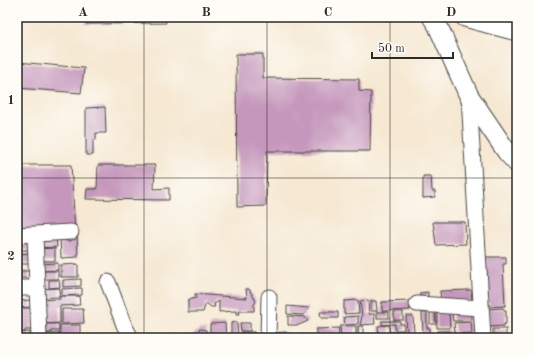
<svg xmlns="http://www.w3.org/2000/svg" width="534" height="355" font-family="'Old Standard TT',serif">
<style>
.building{fill:#c597bc}
.lines{fill:none;stroke-linecap:round;stroke-linejoin:round}
.minor-casing{stroke:#494744;stroke-width:17}
.major-casing{stroke:#494744;stroke-width:21}
.minor{stroke:#fff;stroke-width:15}
.major{stroke:#fff;stroke-width:19}
.grid{fill:none;stroke:#2b2b2b;stroke-width:1;stroke-opacity:0.55}
.neatline{fill:none;stroke:#2b2b2b;stroke-width:1.5}
.grid-label{font-size:13px;text-anchor:middle;font-weight:bold;fill:#2b2b2b}
</style>
<rect width="100%" height="100%" fill="#fdfcf7"/>
<filter id="ink" filterUnits="userSpaceOnUse"><feTurbulence type="fractalNoise" baseFrequency=".025" numOctaves="2"/><feDisplacementMap in="SourceGraphic" scale="8" xChannelSelector="R" yChannelSelector="G"/><feConvolveMatrix kernelMatrix="1 2 1 2 8 2 1 2 1" color-interpolation-filters="sRGB"/></filter>
<filter id="wash" filterUnits="userSpaceOnUse"><feTurbulence type="fractalNoise" baseFrequency=".012" numOctaves="4" result="noise"/><feDisplacementMap in="SourceGraphic" scale="16" xChannelSelector="R" yChannelSelector="G"/><feGaussianBlur stdDeviation="0.9" result="paint"/><feColorMatrix in="noise" values="0 0 0 0 0 0 0 0 0 0 0 0 0 0 0 0 0 1.4 0 .05"/><feComposite in="paint" operator="in"/></filter>
<g filter="url(#wash)">
<rect width="100%" height="100%" fill="#f6e8d2"/>
<g id="blocks">
<!-- building -->
<g class="building">
<path d="M17,17H20L18,42H17Z"/>
<path d="M86,17H165L166,23L86,24Z"/>
<path d="M236,54H263V78L359,79V91L371,92L370,151H267L266,206L237,207Z"/>
<path d="M17,62L84,68L81,93L17,88Z"/>
<path d="M105,107L106,133H96V140H93V155H86V108Z"/>
<path d="M17,165H71L75,230L17,233Z"/>
<path d="M98,165H155L154,189L169,188V200L86,199L87,189H97Z"/>
<path d="M423,176H431L432,191H435V197L423,198Z"/>
<path d="M433,222H465L466,244L436,245Z"/>
<path d="M36,235H56L57,247L36,248Z"/>
<path d="M30,236L31,250H17V237Z"/>
<path d="M60,236H65L66,241H71V236H77L78,257L61,258Z"/>
<path d="M55,248V261H39L38,249Z"/>
<path d="M31,253V264H17V254Z"/>
<path d="M486,257H506V264H503L505,306L489,307Z"/>
<path d="M58,263V270L39,271L38,264Z"/>
<path d="M78,264V277H61V265Z"/>
<rect x="20" y="271" width="9" height="7"/>
<rect x="44" y="271" width="14" height="8"/>
<path d="M81,279V286L63,287V280Z"/>
<path d="M49,280H59L60,287L49,288Z"/>
<path d="M60,288L59,297L41,298L40,289Z"/>
<path d="M82,288V295L62,296V289Z"/>
<path d="M246,289H249L256,301L254,305V311H239L240,314H236V311L219,312V301L214,304L215,307H211L206,303L203,312H188V300L196,298L195,294L247,298Z"/>
<path d="M471,290L472,301L441,302L440,291Z"/>
<path d="M428,292V299L420,300V293Z"/>
<path d="M60,296H79L80,305L60,306V323L40,324L41,300L60,299Z"/>
<path d="M31,300V307L17,308V301Z"/>
<path d="M358,300L359,313L344,314V301Z"/>
<path d="M368,300L369,314H374L375,324L360,325L362,316L360,301Z"/>
<path d="M371,301H376L377,311H371Z"/>
<path d="M410,301V310L382,311V302Z"/>
<path d="M287,306L309,308L304,315L287,314Z"/>
<path d="M17,308H33V324L31,325V330H25V332H17Z"/>
<path d="M503,308L504,310H506V324H504V326L488,327V309Z"/>
<path d="M62,309H83L84,323L62,324Z"/>
<path d="M320,312H338V318H321Z"/>
<rect x="377" y="312" width="12" height="6"/>
<rect x="394" y="312" width="9" height="8"/>
<path d="M430,312H435L436,324H430Z"/>
<path d="M422,313H427V328H430V333H423Z"/>
<path d="M437,313H449L450,328H437Z"/>
<path d="M452,313H471V321H453Z"/>
<path d="M288,316L305,317L308,321L299,325H288Z"/>
<path d="M358,316V324L345,325L344,317Z"/>
<path d="M406,316H413L414,334L407,335Z"/>
<path d="M382,321H400V324H404V330H395V324L382,325Z"/>
<path d="M237,322L238,338H231V323Z"/>
<path d="M471,322L472,333L455,334L454,323Z"/>
<path d="M225,323L226,338H210V324Z"/>
<path d="M240,323H250V331H241Z"/>
<path d="M41,324H59V331H51V333H41Z"/>
<rect x="60" y="325" width="20" height="13"/>
<path d="M389,325L390,338H379L378,326Z"/>
<path d="M340,326H356V338H341Z"/>
<rect x="358" y="326" width="5" height="12"/>
<path d="M339,328L338,338H318L316,336V329Z"/>
<path d="M200,329L206,330L207,338H190Z"/>
<rect x="493" y="329" width="13" height="9"/>
<path d="M402,331V338H392V332Z"/>
<rect x="438" y="331" width="12" height="3"/>
<path d="M30,332V338H17V333Z"/>
<rect x="241" y="332" width="13" height="6"/>
<path d="M286,332L287,338H270V333Z"/>
<path d="M59,333V338H43V334Z"/>
<path d="M286,334L308,335V338H287Z"/>
<rect x="426" y="334" width="7" height="4"/>
<rect x="434" y="335" width="9" height="3"/>
<rect x="461" y="335" width="11" height="3"/>
</g>
</g>
</g>
<g filter="url(#ink)">
<use href="#blocks" fill-opacity="0" stroke="#494744" stroke-width="1"/>
<g class="lines">
<!-- minor casing -->
<g class="minor-casing">
<g id="minor">
<path d="M469,96L483,338"/>
<path d="M17,235L71,232"/>
<path d="M35,235L39,338"/>
<path d="M108,282L124,325L131,338"/>
<path d="M17,288H37"/>
<path d="M417,304L481,308"/>
<path d="M268,338L269,297"/>
</g>
</g>
<!-- major casing -->
<g class="major-casing">
<g id="major">
<path d="M432,17L437,24L469,96L507,152L517,163"/>
<path d="M465,17L517,31"/>
</g>
</g>
<!-- minor -->
<use href="#minor" class="minor"/>
<!-- major -->
<use href="#major" class="major"/>
</g>
</g>
<!-- grid -->
<path class="grid" d="M144,17V338M267,17V338M390,17V338M17,178H517"/>
<!-- margin -->
<rect width="534" height="355" fill="none" stroke="#fdfcf7" stroke-width="44"/>
<!-- scale -->
<path d="M372 52v6h81v-6" fill="none" stroke="#2b2b2b" stroke-width="2"/>
<text x="378" y="52" font-size="12" fill="#2b2b2b" stroke="#fdfcf7" stroke-width="3" paint-order="stroke">50 m</text>
<rect x="22" y="22" width="490" height="311" class="neatline"/>
<g class="grid-label">
<text x="83" y="16">A</text>
<text x="206" y="16">B</text>
<text x="328" y="16">C</text>
<text x="451" y="16">D</text>
<text x="11" y="104">1</text>
<text x="11" y="260">2</text>
</g>
</svg>
